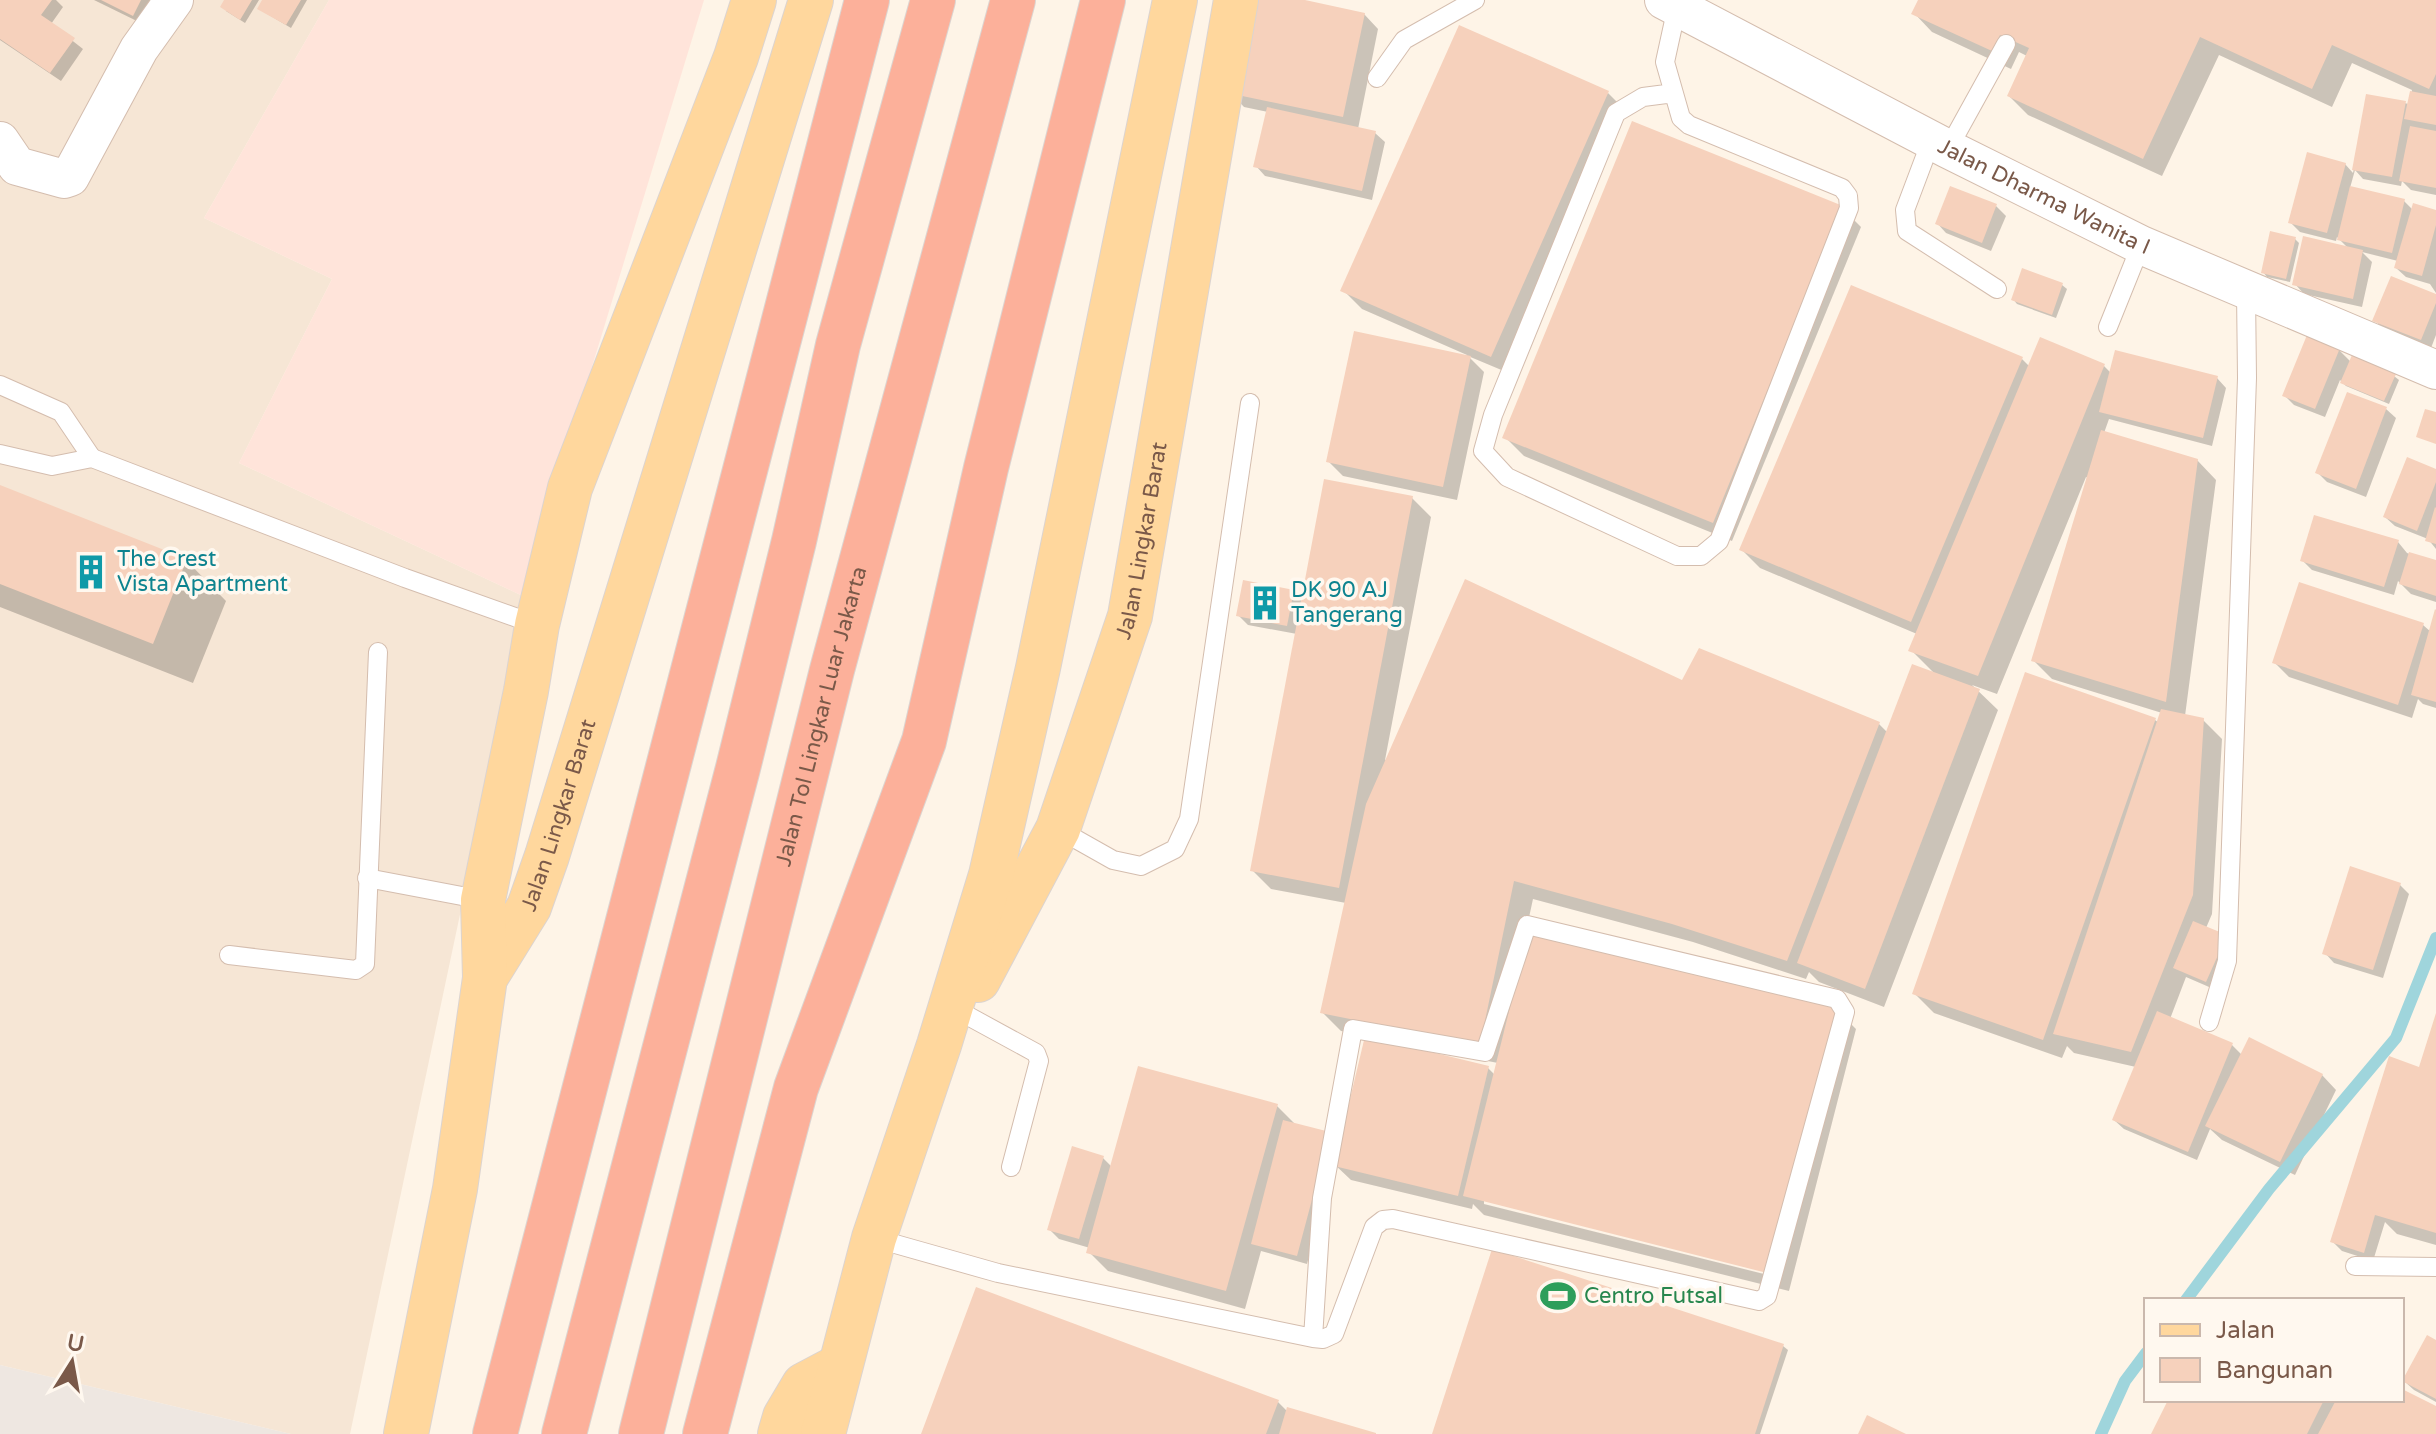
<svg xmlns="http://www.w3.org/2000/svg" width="2436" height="1434" font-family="'Varela Round',sans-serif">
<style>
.residential{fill:#f6e6d5}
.commercial{fill:#ffe4da}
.industrial{fill:#eee7e1}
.shadow{fill:#0003;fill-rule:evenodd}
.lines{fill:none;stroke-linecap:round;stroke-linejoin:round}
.stream{stroke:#9fd5dc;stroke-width:12}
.building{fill:#f6d1bc}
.service-casing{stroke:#d4bdae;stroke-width:20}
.minor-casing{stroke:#d4bdae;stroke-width:40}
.primary-casing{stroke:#dcd4d0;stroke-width:46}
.motorway-casing{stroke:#dcd4d0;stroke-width:46}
.service{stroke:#fff;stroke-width:18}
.minor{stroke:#fff;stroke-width:38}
.primary{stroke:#ffd79d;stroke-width:44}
.motorway{stroke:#fcb09a;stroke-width:44}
.labels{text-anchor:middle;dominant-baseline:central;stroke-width:7;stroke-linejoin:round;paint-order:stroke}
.street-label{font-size:22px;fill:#7a5949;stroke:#fff8ef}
.culture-label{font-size:22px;fill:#0d838f;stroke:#fff8ef;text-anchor:start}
.leisure-label{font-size:22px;fill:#27864d;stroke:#fff8ef;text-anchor:start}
</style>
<rect width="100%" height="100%" fill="#fef4e7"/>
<!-- residential -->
<path class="residential" d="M0,0H329L204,218L332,279L239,463L527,598L350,1434H291L0,1365Z"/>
<!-- commercial -->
<path class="commercial" d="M329,0H704L543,527L527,598L239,463L332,279L204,218Z"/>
<!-- industrial -->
<path class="industrial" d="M0,1365L291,1434H0Z"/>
<!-- shadow -->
<g class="shadow">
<path d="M1,0H56L63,7L51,24L83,49L61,81L0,40Z"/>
<path d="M94,0H155L143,24Z"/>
<path d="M226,0H259L245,23L226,11Z"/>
<path d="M264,0H307L291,28L259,9Z"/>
<path d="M1296,0L1364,14L1378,29L1358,129L1375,133L1385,142L1372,200L1265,176L1256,166L1268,112L1244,107L1230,92Z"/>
<path d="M1920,0H2436V195L2411,190L2402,181L2401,186L2363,179L2355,170L2350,188L2404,201L2413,210L2436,212V293L2430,284L2406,277L2396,268L2398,261L2362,252L2372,262L2362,307L2304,294L2295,284L2349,249L2337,237L2336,241L2300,232L2290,222L2345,164L2353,173L2368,96L2409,104L2412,90L2352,63L2332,107L2219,55L2162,176L2028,115L2009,96L2027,56L2019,52L2011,69L1932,32L1914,13Z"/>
<path d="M1608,93L1627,112L1511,374L1468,356L1484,372L1457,500L1343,476L1329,462L1467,355L1362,309L1343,290Z"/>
<path d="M1996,206L2006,216L1991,251L1946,233L1937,223Z"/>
<path d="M1842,208L1861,227L1732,541L1524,456L1505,437Z"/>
<path d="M2295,239L2299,243L2290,282L2267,277L2263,272Z"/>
<path d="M2023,271L2062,285L2067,289L2056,318L2017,304L2013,299Z"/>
<path d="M2436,297V335L2431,348L2384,330L2375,320Z"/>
<path d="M2339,350L2351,362L2394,376L2399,380L2389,404L2346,386L2340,380L2325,417L2294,405L2285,396Z"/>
<path d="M2022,359L2030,367L2104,366L2111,373L2217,378L2226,388L2212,446L2109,419L2104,433L2197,460L2216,480L2185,716L2203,720L2222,739L2212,914L2206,928L2226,937L2216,990L2186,977L2170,1019L2232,1045L2242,1055L2322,1075L2336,1090L2295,1175L2222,1140L2210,1129L2197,1160L2124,1129L2114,1120L2136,1067L2074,1053L2067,1046L2062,1058L1934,1013L1915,994L2155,720L2159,723L2162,713L2052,679L2033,660L2088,478L2086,477L1997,694L1972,685L1998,710L1884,1007L1819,982L1809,972L1806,979L1693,942L1533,899L1522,950L1837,1010L1856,1029L1789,1291L1484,1215L1473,1204L1472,1209L1351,1180L1333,1163L1307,1264L1261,1251L1245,1309L1108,1271L1089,1252L1090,1248L1059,1239L1049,1229L1103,1158L1112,1167L1277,1106L1296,1125L1341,1146L1367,1036L1341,1031L1322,1012L1346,903L1271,889L1252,870L1297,634L1248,625L1238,615L1293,592L1303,602L1412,498L1431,517L1385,760L1683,683L1700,651L1879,724L1888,733L1936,675L1911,650L1917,634L1760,568L1741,549ZM1406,1045L1498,1063L1495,1075L1488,1068L1406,1048ZM1484,1200L1781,1274L1780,1278L1484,1204Z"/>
<path d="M2386,409L2396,418L2366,497L2327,482L2318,473Z"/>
<path d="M2436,471V549L2428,539L2395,526L2385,517Z"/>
<path d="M0,487L186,560L226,601L193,683L0,607Z"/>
<path d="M2398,542L2407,553L2436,563V602L2411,594L2398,581L2394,595L2312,570L2302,560Z"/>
<path d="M2436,616V708L2423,704L2418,699L2412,718L2289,677L2275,663L2423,625L2431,632Z"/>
<path d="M2400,885L2409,894L2383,978L2334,963L2325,953Z"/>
<path d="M2436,1016V1245L2397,1234L2385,1222L2373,1261L2342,1251L2333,1242L2420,1069Z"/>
<path d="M2436,1342V1402L2414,1390L2404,1381Z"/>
<path d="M1783,1346L1788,1350L1760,1434H1434Z"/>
<path d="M2402,1391L2436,1409V1434H2153L2171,1400H2402Z"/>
<path d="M1278,1402L1288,1412L1372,1434H923Z"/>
</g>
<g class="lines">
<!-- stream -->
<g class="stream">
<path d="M2186,1300L2269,1189L2396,1038L2436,938"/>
<path d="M2101,1434L2125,1381L2146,1353"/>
</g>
</g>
<!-- building -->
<g class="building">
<path d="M0,0H52L41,15L75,38L50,73L0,39Z"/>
<path d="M101,0H141L133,16Z"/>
<path d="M224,0H252L240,20L220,7Z"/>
<path d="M262,0H301L286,25L257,9Z"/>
<path d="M1247,0H1305L1365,13L1343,117L1228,93Z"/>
<path d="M1918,0H2436V74L2429,89L2332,45L2312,89L2200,37L2143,159L2007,96L2029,48L2000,35L1992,51L1911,14Z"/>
<path d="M1459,25L1609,91L1491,357L1340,291Z"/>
<path d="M2410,91L2436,96V125L2404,119Z"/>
<path d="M2366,94L2406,101L2392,177L2352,170Z"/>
<path d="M1267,107L1376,131L1362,191L1253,167Z"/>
<path d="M1632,121L1843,206L1713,523L1502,438Z"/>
<path d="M2410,126L2436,131V188L2399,181Z"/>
<path d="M2307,152L2346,163L2327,233L2288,223Z"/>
<path d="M1950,186L1997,204L1982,243L1935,224Z"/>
<path d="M2350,186L2405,199L2392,253L2337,240Z"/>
<path d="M2413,203L2436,210V225L2422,276L2394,268Z"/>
<path d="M2270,231L2296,237L2286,279L2261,273Z"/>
<path d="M2303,236L2363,250L2353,299L2292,285Z"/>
<path d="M2022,268L2063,283L2052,315L2011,300Z"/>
<path d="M2391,276L2436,294V303L2421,340L2372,321Z"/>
<path d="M1851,285L2023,357L1911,622L1739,550Z"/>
<path d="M1354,331L1471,356L1443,487L1326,462Z"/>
<path d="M2307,335L2340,348L2315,409L2282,396Z"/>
<path d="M2040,337L2105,364L1978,676L1908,651Z"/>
<path d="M2115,350L2218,376L2203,438L2099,412Z"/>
<path d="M2352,355L2396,374L2384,401L2340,383Z"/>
<path d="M2347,392L2387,407L2356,489L2315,473Z"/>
<path d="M2425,409L2436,412V444L2416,437Z"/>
<path d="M2101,430L2198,459L2166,702L2031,661Z"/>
<path d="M2407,457L2436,469V482L2417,531L2383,517Z"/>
<path d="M1324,479L1413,496L1339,888L1250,871Z"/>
<path d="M0,485L187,559L153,644L0,584Z"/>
<path d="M2435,507L2436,508V544L2425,541Z"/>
<path d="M2314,515L2399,540L2384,587L2300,561Z"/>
<path d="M2409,552L2436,560V596L2399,584Z"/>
<path d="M1465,579L1682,680L1699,648L1880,722L1787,961L1672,924L1514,881L1480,1045L1320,1013L1366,804Z"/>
<path d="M1243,580L1294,590L1287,626L1236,616Z"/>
<path d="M2299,582L2424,623L2398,705L2272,663Z"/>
<path d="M2435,609L2436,610V702L2411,695Z"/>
<path d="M1912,664L1980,689L1865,989L1797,963Z"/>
<path d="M2025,672L2156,718L2043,1040L1912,994Z"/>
<path d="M2161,709L2204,718L2193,895L2131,1052L2053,1034Z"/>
<path d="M2350,866L2401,883L2373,970L2322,954Z"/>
<path d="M2193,921L2227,935L2206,982L2173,968Z"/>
<path d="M1529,931L1838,1008L1771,1274L1463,1196Z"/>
<path d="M2157,1011L2233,1043L2188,1152L2112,1120Z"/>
<path d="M2436,1013V1233L2375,1215L2364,1253L2330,1242L2389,1056L2419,1067Z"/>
<path d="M1365,1036L1489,1066L1458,1196L1334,1166Z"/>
<path d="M2249,1037L2323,1074L2280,1162L2205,1126Z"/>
<path d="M1138,1066L1278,1104L1226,1291L1086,1253Z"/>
<path d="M1283,1120L1330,1132L1297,1256L1251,1244Z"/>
<path d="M1072,1146L1104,1156L1079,1239L1047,1230Z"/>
<path d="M1492,1249L1784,1344L1755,1434H1432Z"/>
<path d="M976,1287L1279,1400L1266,1434H921Z"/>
<path d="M2427,1335L2436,1340V1399L2402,1381Z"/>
<path d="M2402,1389L2436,1406V1434H2318L2336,1400H2402Z"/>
<path d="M2168,1400H2324L2307,1434H2151Z"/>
<path d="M1287,1407L1376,1433V1434H1279Z"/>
<path d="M1867,1415L1906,1434H1858Z"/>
</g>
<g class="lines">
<!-- service casing -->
<g class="service-casing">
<g id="service">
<path d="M1377,78L1404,40L1475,0"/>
<path d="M1674,93L1643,97L1616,113L1493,415L1483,451L1507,477L1677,556H1701L1719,541L1849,208L1848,196L1842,188L1689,125L1681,118L1665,62L1677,7"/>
<path d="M1931,141L1905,210L1907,231L1997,289"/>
<path d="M1948,149L2006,44"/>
<path d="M2108,327L2141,245"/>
<path d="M0,385L61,412L92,458"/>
<path d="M0,454L52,466L92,458L405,578L537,625"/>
<path d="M1058,829L1113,860L1141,866L1175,849L1189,819L1250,403"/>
<path d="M367,878L483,900"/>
<path d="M229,955L356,970L365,964L378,652"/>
<path d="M959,1011L1036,1053L1039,1061L1011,1167"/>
<path d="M2209,1022L2227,961L2247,378L2246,292"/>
<path d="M874,1238L998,1273L1313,1338L1323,1339L1334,1334L1374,1227L1383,1220L1393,1219L1759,1301L1767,1296L1845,1012L1837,999L1527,925L1485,1052L1353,1029L1322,1198L1313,1338"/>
<path d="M2355,1266L2436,1267"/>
</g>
</g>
<!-- minor casing -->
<g class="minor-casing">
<g id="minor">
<path id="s1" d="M1664,0L1948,149L2141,245L2436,370"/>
<path d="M0,141L17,166L64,179L70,177L139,49L174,0"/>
</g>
</g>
<!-- primary casing -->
<g class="primary-casing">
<g id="primary">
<path id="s2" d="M485,978L529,907L547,856L811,0"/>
<path id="s3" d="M978,980L1058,829L1130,616L1236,0"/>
<path d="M406,1434L455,1189L485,978L483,900L526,691L537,625L570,488L736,57L754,0"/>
<path d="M780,1434L785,1417L804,1385L840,1366"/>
<path d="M823,1434L874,1238L939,1045L991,875L1038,668L1175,0"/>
</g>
</g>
<!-- motorway casing -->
<g class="motorway-casing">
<g id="motorway">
<path d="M495,1434L867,0"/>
<path d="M564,1434L738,768L794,541L838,345L933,0"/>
<path id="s4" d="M641,1434L832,670L1013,0"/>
<path d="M705,1434L796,1088L924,741L986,468L1103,0"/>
</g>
</g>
<!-- service -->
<use href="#service" class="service"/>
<!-- minor -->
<use href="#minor" class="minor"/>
<!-- primary -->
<use href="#primary" class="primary"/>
<!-- motorway -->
<use href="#motorway" class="motorway"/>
</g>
<!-- icons -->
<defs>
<g id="building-bare" transform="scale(2.76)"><path d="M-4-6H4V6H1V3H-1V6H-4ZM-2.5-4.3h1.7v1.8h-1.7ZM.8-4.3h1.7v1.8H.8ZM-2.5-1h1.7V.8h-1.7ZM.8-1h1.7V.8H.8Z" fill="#0f9aa8" stroke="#fff8ef" stroke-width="2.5" paint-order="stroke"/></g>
<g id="stadium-bare" transform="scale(2.76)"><path d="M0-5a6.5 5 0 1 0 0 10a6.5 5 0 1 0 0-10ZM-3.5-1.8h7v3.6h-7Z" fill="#2e9e5b" stroke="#fff8ef" stroke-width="2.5" paint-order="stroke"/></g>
</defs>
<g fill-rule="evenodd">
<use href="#building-bare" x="91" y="572"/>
<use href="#building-bare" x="1265" y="603"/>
<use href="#stadium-bare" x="1558" y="1296"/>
</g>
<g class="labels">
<!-- street labels -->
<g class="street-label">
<text stroke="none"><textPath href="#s1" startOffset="428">Jalan Dharma Wanita I</textPath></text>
<text stroke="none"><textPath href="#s3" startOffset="472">Jalan Lingkar Barat</textPath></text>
<text stroke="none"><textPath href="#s4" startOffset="740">Jalan Tol Lingkar Luar Jakarta</textPath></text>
<text stroke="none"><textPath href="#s2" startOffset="180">Jalan Lingkar Barat</textPath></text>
</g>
<!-- culture labels -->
<g class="culture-label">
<text x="117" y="559">The Crest<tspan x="117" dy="25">Vista Apartment</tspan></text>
<text x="1291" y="590">DK 90 AJ<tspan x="1291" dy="25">Tangerang</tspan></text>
</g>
<!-- leisure labels -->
<g class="leisure-label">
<text x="1584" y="1296">Centro Futsal</text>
</g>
</g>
<!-- legend -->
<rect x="2144" y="1298" width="260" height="104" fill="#fff8ef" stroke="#cab8ad" stroke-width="2"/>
<rect x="2160" y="1324" width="40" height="12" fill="#ffd79d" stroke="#cab8ad" stroke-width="2"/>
<text x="2216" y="1338" font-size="24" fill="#7a5949">Jalan</text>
<rect x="2160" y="1358" width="40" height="24" fill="#f6d1bc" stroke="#cab8ad" stroke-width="2"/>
<text x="2216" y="1378" font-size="24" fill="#7a5949">Bangunan</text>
<!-- north arrow -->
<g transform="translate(72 1362) rotate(11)" stroke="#fff8ef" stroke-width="6" paint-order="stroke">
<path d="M0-6L14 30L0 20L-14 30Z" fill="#7a5949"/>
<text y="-12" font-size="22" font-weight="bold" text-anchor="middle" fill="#7a5949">U</text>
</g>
</svg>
